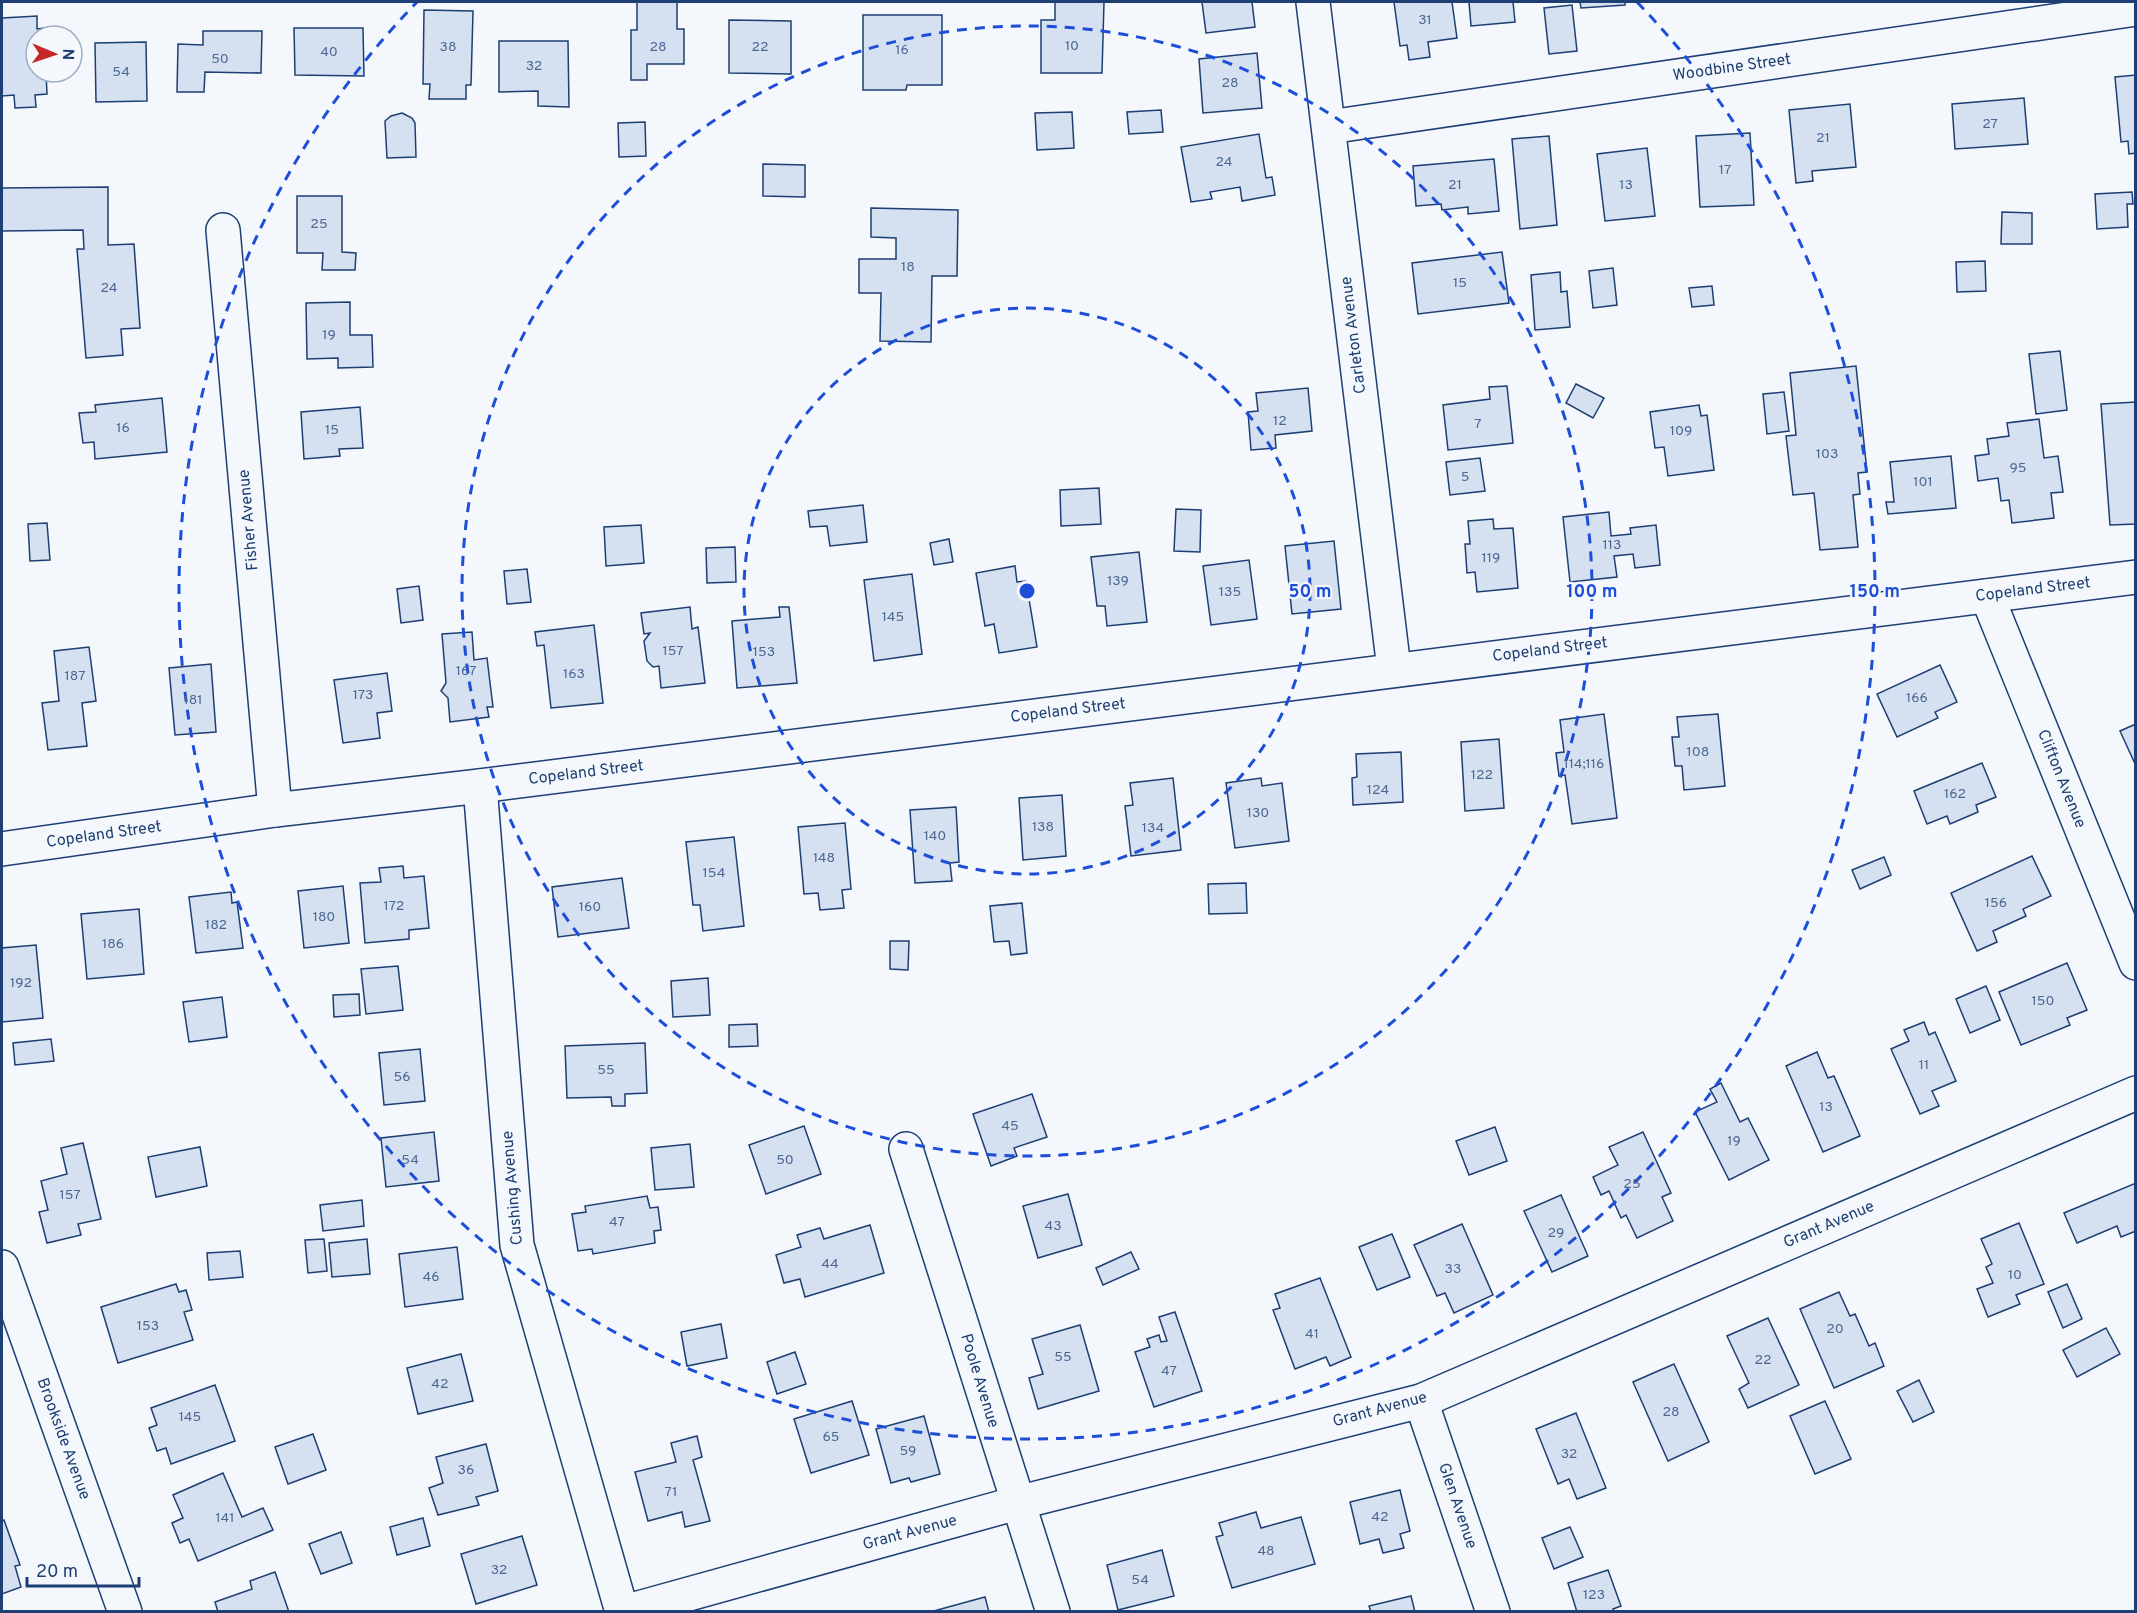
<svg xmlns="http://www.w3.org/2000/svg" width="2137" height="1613" font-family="Overpass,sans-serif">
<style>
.building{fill:#d5e0f0;stroke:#1d3f73;stroke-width:1.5}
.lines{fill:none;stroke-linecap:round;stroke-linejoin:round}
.street-casing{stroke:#1d3f73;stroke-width:36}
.secondary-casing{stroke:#1d3f73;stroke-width:36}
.street{stroke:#f4f7fb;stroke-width:33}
.secondary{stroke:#f4f7fb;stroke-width:33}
.ring{fill:none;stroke:#1d4ed8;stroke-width:3;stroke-dasharray:10 8}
.labels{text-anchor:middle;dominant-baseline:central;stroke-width:4.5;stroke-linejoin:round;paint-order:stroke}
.number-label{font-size:14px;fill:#4b6792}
.street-label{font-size:16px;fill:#1d3f73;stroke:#f4f7fb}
.centre{fill:#1d4ed8;stroke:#f4f7fb;stroke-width:3}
.ring-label{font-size:18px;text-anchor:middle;font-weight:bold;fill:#1d4ed8;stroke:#f4f7fb;stroke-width:4.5;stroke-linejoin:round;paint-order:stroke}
</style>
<rect width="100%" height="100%" fill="#f4f7fb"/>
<!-- building -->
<g class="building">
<path d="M637,2H677V29H684V64H647V80H631V30H637Z"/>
<path d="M1055,2H1104L1102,73H1041V20H1055Z"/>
<path d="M1202,2H1252L1255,27L1206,33Z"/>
<path d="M1394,2H1452L1457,38L1428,42L1430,57L1409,60L1407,45L1400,46Z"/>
<path d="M1469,2H1513L1515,22L1471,26Z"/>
<path d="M1580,2H1625V5L1581,8Z"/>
<path d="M1572,5L1577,51L1549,54L1544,8Z"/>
<path d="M424,10L473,11L471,85H466V99H429L430,84H423Z"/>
<path d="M863,15H942V85H907L906,90H863Z"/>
<path d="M37,16V29L44,28V36H36V72H46L47,94L35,95L36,107L15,108L14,95L2,96V18Z"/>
<path d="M729,20L791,21V74L729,73Z"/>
<path d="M294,28H363L364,76L295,75Z"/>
<path d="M203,31H262L261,73L205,72L204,92H177L178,44L203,45Z"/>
<path d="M499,41H568L569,107L538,106V91L499,92Z"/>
<path d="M146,42L147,101L96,102L95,43Z"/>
<path d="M1257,53L1262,108L1203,113L1199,59Z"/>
<path d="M2136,75V153L2129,154L2128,141L2121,142L2115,77Z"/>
<path d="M2024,98L2028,144L1955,149L1952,104Z"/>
<path d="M1850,104L1856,167L1812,171L1813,181L1796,183L1789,110Z"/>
<path d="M1161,110L1163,132L1129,134L1127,112Z"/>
<path d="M1072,112L1074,148L1037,150L1035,113Z"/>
<path d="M402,113L412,118L415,123L416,157L387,158L385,121L391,116Z"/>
<path d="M645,122L646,156L619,157L618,123Z"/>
<path d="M1750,133L1754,205L1700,207L1696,136Z"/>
<path d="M1259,134L1266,178L1272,177L1275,195L1242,201L1240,187L1210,192L1212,199L1191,202L1181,147Z"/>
<path d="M1549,136L1557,225L1520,229L1512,139Z"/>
<path d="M1647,148L1655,216L1605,221L1597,154Z"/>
<path d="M1494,159L1499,211L1468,214V207L1442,210L1441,204L1416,206L1413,166Z"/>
<path d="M763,164L805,165V197L763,196Z"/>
<path d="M108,187V245L134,244L140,328L121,329L123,355L86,358L77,249H84L83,230L2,231V188Z"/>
<path d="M2132,192L2133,204H2127L2128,227L2097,229L2095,194Z"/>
<path d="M297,196H342V252L356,253L355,270H322L323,253H297Z"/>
<path d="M871,208L958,210L957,276H932L931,342L880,341L881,293H859V259H896V238L871,237Z"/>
<path d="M2002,212L2032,213V244H2001Z"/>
<path d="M1502,252L1509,303L1418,314L1412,263Z"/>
<path d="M1985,261L1986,291L1957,292L1956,262Z"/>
<path d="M1613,268L1617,305L1593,308L1589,271Z"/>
<path d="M1560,272L1561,292L1567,291L1570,327L1535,330L1531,275Z"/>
<path d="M1712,286L1714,305L1692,307L1689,288Z"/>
<path d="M350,302V335H372L373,367L338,368V358L307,359L306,303Z"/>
<path d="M2060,351L2067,410L2036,414L2029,354Z"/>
<path d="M1856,366L1867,472L1858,473L1860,494L1853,495L1858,547L1820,550L1814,493L1793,495L1786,436L1796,435L1790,373Z"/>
<path d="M1576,384L1604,398L1593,418L1566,403Z"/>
<path d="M1507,386L1513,443L1448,450L1443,405L1490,399L1489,387Z"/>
<path d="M1308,388L1312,431L1275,435L1276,448L1251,450L1248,412L1258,411L1256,393Z"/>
<path d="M1784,392L1789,431L1767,434L1763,394Z"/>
<path d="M162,398L167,452L95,459L94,442L83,443L79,413L96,412L95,405Z"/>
<path d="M2136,402V524L2110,525L2101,404Z"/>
<path d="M1699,405L1701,416L1707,415L1714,470L1668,476L1664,447L1655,448L1650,412Z"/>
<path d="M360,407L363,448L339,449L340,456L304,459L301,412Z"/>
<path d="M2039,419L2044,458L2058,456L2063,492L2051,493L2054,518L2012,523L2009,500L2001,501L1998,478L1978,481L1975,456L1989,454L1987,439L2009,436L2007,423Z"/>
<path d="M1951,456L1956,508L1888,514L1886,502H1894L1890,462Z"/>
<path d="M1480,458L1485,491L1450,495L1446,462Z"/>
<path d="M1099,488L1101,524L1061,526L1060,490Z"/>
<path d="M863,505L867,542L830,546L827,526L810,527L808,511Z"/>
<path d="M1176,509L1201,510L1200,552L1174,551Z"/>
<path d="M1609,512L1611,536L1631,534L1630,528L1656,525L1660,565L1635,568L1633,554L1614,556L1617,577L1570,582L1563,517Z"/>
<path d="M1493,519L1494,529L1513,528L1518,588L1477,592L1475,572L1467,573L1465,544H1470L1468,521Z"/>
<path d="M47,523L50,560L30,561L28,524Z"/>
<path d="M641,525L644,563L606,566L604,527Z"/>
<path d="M949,539L953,562L934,565L930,543Z"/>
<path d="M1334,541L1341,609L1292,614L1285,546Z"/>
<path d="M735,547L736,582L707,583L706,548Z"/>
<path d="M1139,552L1147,622L1107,626L1105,606H1097L1091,557Z"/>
<path d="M1249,560L1257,619L1211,625L1203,566Z"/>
<path d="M1015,566L1017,582L1026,581L1037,647L999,653L994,624L985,626L976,573Z"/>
<path d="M527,569L531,602L507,604L504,571Z"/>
<path d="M912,574L922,654L874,661L864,580Z"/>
<path d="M419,586L423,620L401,623L397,589Z"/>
<path d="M690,607L692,629L698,627L705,683L661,688L659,666L653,667L647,661L644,641L650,633L644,634L641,613Z"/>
<path d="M779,607H789L797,683L737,688L732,621L780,617Z"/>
<path d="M594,625L603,703L551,708L544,645L537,646L535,632Z"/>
<path d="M472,632L474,660L487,658L493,707H487L489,717L450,722L448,698L441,691L446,683L442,634Z"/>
<path d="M89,647L96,701L82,703L87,746L48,750L42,703L59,701L54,651Z"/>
<path d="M211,664L216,732L175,735L169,668Z"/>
<path d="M1940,665L1957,702L1935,712L1938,718L1897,737L1877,694Z"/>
<path d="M387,673L392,711L377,713L380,738L343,743L334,680Z"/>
<path d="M1604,714L1617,818L1572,824L1565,775L1559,776L1556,753L1564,752L1560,720Z"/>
<path d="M1718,714L1725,786L1684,790L1682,766H1675L1672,737H1679L1677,717Z"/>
<path d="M2136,724V766L2120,731Z"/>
<path d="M1499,739L1504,808L1465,811L1461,742Z"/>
<path d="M1401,752L1403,802L1353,805L1352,778L1357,777L1356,754Z"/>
<path d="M1982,763L1996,797L1976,805L1978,812L1950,824L1947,816L1927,824L1914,791Z"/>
<path d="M1173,778L1181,850L1131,856L1125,806L1133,805L1130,783Z"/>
<path d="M1261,778L1262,786L1282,783L1289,841L1235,848L1226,783Z"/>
<path d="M1062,795L1066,856L1023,860L1019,798Z"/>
<path d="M956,807L959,862L950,863L952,881L915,883L910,810Z"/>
<path d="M845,823L851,889L842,890L844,908L820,910L818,893L804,894L798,827Z"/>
<path d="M734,837L744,926L703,931L700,905H693L686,842Z"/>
<path d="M2032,856L2051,896L2023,909L2026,916L1993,931L1997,942L1977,951L1951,893Z"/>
<path d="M1884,857L1891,875L1860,889L1852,870Z"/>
<path d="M403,866L404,878L424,876L429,928L409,930V939L365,943L360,883L381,882L379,868Z"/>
<path d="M622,878L629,928L558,937L552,887Z"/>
<path d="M1246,883L1247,913L1209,914L1208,884Z"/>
<path d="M343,886L349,943L304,948L298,891Z"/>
<path d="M231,892L232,903L237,902L243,948L196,953L189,897Z"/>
<path d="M1022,903L1027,953L1011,955L1009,941L994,942L990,906Z"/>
<path d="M139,909L144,974L87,979L81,914Z"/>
<path d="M890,941H909L908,970L890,969Z"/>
<path d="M36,945L43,1018L2,1022V948Z"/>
<path d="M2067,963L2087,1010L2067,1018L2070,1025L2021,1045L1999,992Z"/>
<path d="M398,966L403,1010L366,1014L361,969Z"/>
<path d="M708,978L710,1015L673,1017L671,981Z"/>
<path d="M1986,986L2000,1020L1970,1033L1956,999Z"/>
<path d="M359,994L360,1015L334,1017L333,995Z"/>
<path d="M222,997L227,1037L189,1042L183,1002Z"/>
<path d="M1924,1022L1929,1035L1935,1032L1956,1081L1932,1091L1939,1106L1920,1114L1891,1049L1909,1041L1904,1030Z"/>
<path d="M757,1024L758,1046L729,1047V1025Z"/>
<path d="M51,1039L54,1061L15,1065L13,1043Z"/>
<path d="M645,1043L647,1093L625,1094V1106H612L611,1097L567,1098L565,1046Z"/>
<path d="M420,1049L425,1101L384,1105L379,1053Z"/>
<path d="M1817,1052L1828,1078L1834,1076L1860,1136L1823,1152L1786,1066Z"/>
<path d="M1721,1083L1740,1122L1748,1118L1769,1160L1729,1180L1695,1112L1717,1102L1710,1089Z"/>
<path d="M1032,1094L1047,1137L1014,1148L1017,1156L991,1166L973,1114Z"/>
<path d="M804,1126L821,1174L766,1194L749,1145Z"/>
<path d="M1495,1127L1507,1161L1469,1175L1456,1141Z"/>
<path d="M434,1132L439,1181L386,1187L381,1138Z"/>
<path d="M1643,1132L1671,1193L1662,1197L1673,1221L1637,1238L1626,1215L1621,1218L1609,1191L1601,1195L1593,1177L1618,1165L1609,1147Z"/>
<path d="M83,1143L101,1219L78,1224L81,1235L47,1243L39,1212L48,1210L41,1181L67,1174L61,1148Z"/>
<path d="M690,1144L694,1187L655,1190L651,1148Z"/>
<path d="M200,1147L207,1186L156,1197L148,1157Z"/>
<path d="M2136,1183V1231L2121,1237L2117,1226L2077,1243L2064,1213Z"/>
<path d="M1068,1194L1082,1245L1038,1258L1023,1206Z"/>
<path d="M1561,1195L1588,1256L1552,1272L1524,1211Z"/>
<path d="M647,1196L650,1208L658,1207L661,1230L654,1231L655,1243L593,1254L592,1249L578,1251L572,1214L586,1212L585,1206Z"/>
<path d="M362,1200L364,1226L323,1231L320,1205Z"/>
<path d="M2019,1223L2044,1284L2016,1295L2020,1304L1988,1317L1977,1289L1993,1283L1986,1267L1992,1264L1981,1239Z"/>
<path d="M1462,1224L1493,1295L1454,1313L1445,1293L1437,1296L1414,1245Z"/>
<path d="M870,1225L884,1273L805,1297L800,1279L784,1283L776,1255L801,1247L797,1235L820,1228L824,1239Z"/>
<path d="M1392,1234L1410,1277L1377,1290L1359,1247Z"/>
<path d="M324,1239L327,1271L308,1273L305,1240Z"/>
<path d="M367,1239L370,1274L332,1277L329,1243Z"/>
<path d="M457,1247L463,1299L405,1307L399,1254Z"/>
<path d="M240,1251L243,1277L209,1280L207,1253Z"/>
<path d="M1131,1252L1139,1269L1103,1285L1096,1268Z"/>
<path d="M1320,1278L1351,1357L1330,1366L1326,1357L1295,1369L1273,1310L1280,1308L1275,1294Z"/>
<path d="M176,1284L179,1292L186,1290L192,1310L184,1312L193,1340L118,1363L101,1307Z"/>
<path d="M2067,1284L2082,1319L2063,1328L2048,1292Z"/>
<path d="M1839,1292L1850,1316L1855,1314L1869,1346L1875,1343L1884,1366L1834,1388L1800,1309Z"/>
<path d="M1175,1312L1202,1391L1154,1407L1135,1352L1150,1347L1147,1339L1159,1335L1161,1342L1167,1341L1159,1317Z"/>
<path d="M1768,1318L1799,1385L1748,1408L1739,1389L1749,1383L1727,1336Z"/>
<path d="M721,1324L727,1358L687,1366L681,1332Z"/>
<path d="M1080,1325L1099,1391L1038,1409L1029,1378L1043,1374L1032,1339Z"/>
<path d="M2106,1328L2120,1354L2077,1377L2063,1350Z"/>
<path d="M795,1352L806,1384L777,1394L767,1362Z"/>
<path d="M461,1354L473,1401L418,1414L407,1368Z"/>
<path d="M1674,1364L1709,1442L1668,1461L1633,1382Z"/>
<path d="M1919,1380L1934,1412L1913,1422L1897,1391Z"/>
<path d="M215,1385L235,1441L171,1464L166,1448L157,1451L149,1428L157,1425L151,1408Z"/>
<path d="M852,1401L869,1455L811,1473L794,1419Z"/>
<path d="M1825,1401L1851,1459L1815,1474L1790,1416Z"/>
<path d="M1576,1413L1606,1488L1577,1499L1569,1479L1558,1484L1536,1429Z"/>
<path d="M924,1416L940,1474L911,1482L909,1478L891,1483L876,1429Z"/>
<path d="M313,1434L326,1470L288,1484L275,1447Z"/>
<path d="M697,1436L702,1457L693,1460L710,1521L685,1527L682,1512L648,1521L635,1472L676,1462L671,1443Z"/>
<path d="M486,1444L498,1491L476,1497L479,1505L438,1515L429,1488L443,1483L436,1457Z"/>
<path d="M223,1473L242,1517L263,1508L273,1530L198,1561L189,1539L180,1543L172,1523L183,1518L173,1495Z"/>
<path d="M1400,1490L1410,1531L1400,1534L1404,1548L1383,1553L1379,1539L1360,1544L1350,1502Z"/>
<path d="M1256,1512L1261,1528L1301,1517L1315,1564L1232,1588L1216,1537L1223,1535L1219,1523Z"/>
<path d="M423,1518L430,1546L397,1555L390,1527Z"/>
<path d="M4,1520L20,1565L15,1566L21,1587L2,1594V1521Z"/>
<path d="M1570,1527L1583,1557L1554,1569L1542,1538Z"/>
<path d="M341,1532L352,1563L321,1574L309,1544Z"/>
<path d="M522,1536L537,1585L476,1604L461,1554Z"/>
<path d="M1162,1550L1174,1596L1118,1610L1107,1565Z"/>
<path d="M1608,1570L1621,1606L1613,1609L1614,1612H1577L1568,1583Z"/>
<path d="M275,1572L289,1612H218L215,1602L252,1589L250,1581Z"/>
<path d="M1411,1596L1415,1612H1371L1369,1606Z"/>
<path d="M985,1597L989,1612H930Z"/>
</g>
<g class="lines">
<!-- street casing -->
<g class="street-casing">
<g id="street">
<path d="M1313,2L1394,669"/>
<path d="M1329,127L2136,9"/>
<path d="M223,230L275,810"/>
<path d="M480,786L517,1245L622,1612"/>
<path d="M906,1149L1053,1612"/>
<path d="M2,1267L125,1612"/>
<path d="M1421,1401L1493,1612"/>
<path d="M624,1612L1017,1503L1421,1401L2136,1093"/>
</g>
</g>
<!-- secondary casing -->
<g class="secondary-casing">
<g id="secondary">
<path d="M1987,596L2136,963"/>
<path d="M2,849L275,810L480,786L2136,577"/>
</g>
</g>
<!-- street -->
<use href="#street" class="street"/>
<!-- secondary -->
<use href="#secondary" class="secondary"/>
</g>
<!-- distance rings -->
<g class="ring">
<circle cx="1027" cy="591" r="283"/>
<circle cx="1027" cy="591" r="565"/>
<path d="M1637 2A848 848 0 1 1 417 2"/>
</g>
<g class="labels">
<!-- number labels -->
<g class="number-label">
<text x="1425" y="20">31</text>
<text x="1072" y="46">10</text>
<text x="448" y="47">38</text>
<text x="658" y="47">28</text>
<text x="760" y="47">22</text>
<text x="902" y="50">16</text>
<text x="329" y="52">40</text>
<text x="220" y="59">50</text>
<text x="534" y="66">32</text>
<text x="121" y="72">54</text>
<text x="1230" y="83">28</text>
<text x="1990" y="124">27</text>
<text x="1823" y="138">21</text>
<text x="1224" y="162">24</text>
<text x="1725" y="170">17</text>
<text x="1455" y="185">21</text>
<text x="1626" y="185">13</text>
<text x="319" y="224">25</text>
<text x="908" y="267">18</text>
<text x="1460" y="283">15</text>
<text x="109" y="288">24</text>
<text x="329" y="335">19</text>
<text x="1280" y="421">12</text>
<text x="1478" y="424">7</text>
<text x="123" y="428">16</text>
<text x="332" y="430">15</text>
<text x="1681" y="431">109</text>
<text x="1827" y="454">103</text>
<text x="2018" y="468">95</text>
<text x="1465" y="477">5</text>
<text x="1923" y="482">101</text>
<text x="1612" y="545">113</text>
<text x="1491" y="558">119</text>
<text x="1118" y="581">139</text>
<text x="1230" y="592">135</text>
<text x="893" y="617">145</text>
<text x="673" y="651">157</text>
<text x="764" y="652">153</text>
<text x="466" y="671">167</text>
<text x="574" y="674">163</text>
<text x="75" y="676">187</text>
<text x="363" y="695">173</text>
<text x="1917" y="698">166</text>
<text x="193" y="700">181</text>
<text x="1698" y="752">108</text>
<text x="1584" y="764">114;116</text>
<text x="1482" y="775">122</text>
<text x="1378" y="790">124</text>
<text x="1955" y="794">162</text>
<text x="1258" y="813">130</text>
<text x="1043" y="827">138</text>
<text x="1153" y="828">134</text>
<text x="935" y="836">140</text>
<text x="824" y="858">148</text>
<text x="714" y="873">154</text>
<text x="1996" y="903">156</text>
<text x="394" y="906">172</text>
<text x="590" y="907">160</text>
<text x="324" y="917">180</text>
<text x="216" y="925">182</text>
<text x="113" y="944">186</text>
<text x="21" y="983">192</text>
<text x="2043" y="1001">150</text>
<text x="1924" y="1065">11</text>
<text x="606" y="1070">55</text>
<text x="402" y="1077">56</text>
<text x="1826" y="1107">13</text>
<text x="1010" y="1126">45</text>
<text x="1734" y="1141">19</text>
<text x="410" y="1160">54</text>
<text x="785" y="1160">50</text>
<text x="1632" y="1184">25</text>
<text x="70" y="1195">157</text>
<text x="617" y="1222">47</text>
<text x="1053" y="1226">43</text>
<text x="1556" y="1233">29</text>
<text x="830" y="1264">44</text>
<text x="1453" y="1269">33</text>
<text x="2015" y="1275">10</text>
<text x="431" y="1277">46</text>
<text x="148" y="1326">153</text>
<text x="1835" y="1329">20</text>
<text x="1312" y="1334">41</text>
<text x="1063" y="1357">55</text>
<text x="1763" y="1360">22</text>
<text x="1169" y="1371">47</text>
<text x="440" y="1384">42</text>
<text x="1671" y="1412">28</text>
<text x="190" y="1417">145</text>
<text x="831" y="1437">65</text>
<text x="908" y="1451">59</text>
<text x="1569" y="1454">32</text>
<text x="466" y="1470">36</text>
<text x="671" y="1492">71</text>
<text x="1380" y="1517">42</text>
<text x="225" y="1518">141</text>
<text x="1266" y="1551">48</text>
<text x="499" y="1570">32</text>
<text x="1140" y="1580">54</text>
<text x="1594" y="1595">123</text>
</g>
<!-- street labels -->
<g class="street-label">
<text transform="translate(1732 68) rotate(-8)">Woodbine Street</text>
<text transform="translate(1354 335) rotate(-97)">Carleton Avenue</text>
<text transform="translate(249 520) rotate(-95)">Fisher Avenue</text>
<text transform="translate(2033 590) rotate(-7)">Copeland Street</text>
<text transform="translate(1550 650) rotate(-7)">Copeland Street</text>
<text transform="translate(1068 711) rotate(-7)">Copeland Street</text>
<text transform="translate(586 773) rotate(-7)">Copeland Street</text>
<text transform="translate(2061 779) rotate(68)">Clifton Avenue</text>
<text transform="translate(104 835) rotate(-8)">Copeland Street</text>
<text transform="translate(513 1188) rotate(-95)">Cushing Avenue</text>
<text transform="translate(1829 1225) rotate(-23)">Grant Avenue</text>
<text transform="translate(979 1381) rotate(73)">Poole Avenue</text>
<text transform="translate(1380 1410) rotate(-15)">Grant Avenue</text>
<text transform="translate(63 1439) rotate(70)">Brookside Avenue</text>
<text transform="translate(1457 1506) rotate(71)">Glen Avenue</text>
<text transform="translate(910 1533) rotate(-15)">Grant Avenue</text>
</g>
</g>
<circle cx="1027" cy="591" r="9" class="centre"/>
<g class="ring-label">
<text x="1310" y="597">50 m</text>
<text x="1592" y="597">100 m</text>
<text x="1875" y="597">150 m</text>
</g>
<!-- border -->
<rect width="2137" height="1613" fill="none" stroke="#1d3f73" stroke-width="6"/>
<!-- north arrow -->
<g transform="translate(54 54) rotate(92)"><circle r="28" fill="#f4f7fb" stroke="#9eadc5" stroke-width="1.5"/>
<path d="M0-4.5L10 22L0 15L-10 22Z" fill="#c62828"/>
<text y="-9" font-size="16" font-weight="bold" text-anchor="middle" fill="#1d3f73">N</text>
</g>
<!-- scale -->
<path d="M27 1577v9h112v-9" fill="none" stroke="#1d3f73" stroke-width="3"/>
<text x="36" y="1577" font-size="18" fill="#1d3f73" stroke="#f4f7fb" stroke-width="4.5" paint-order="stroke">20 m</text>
</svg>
